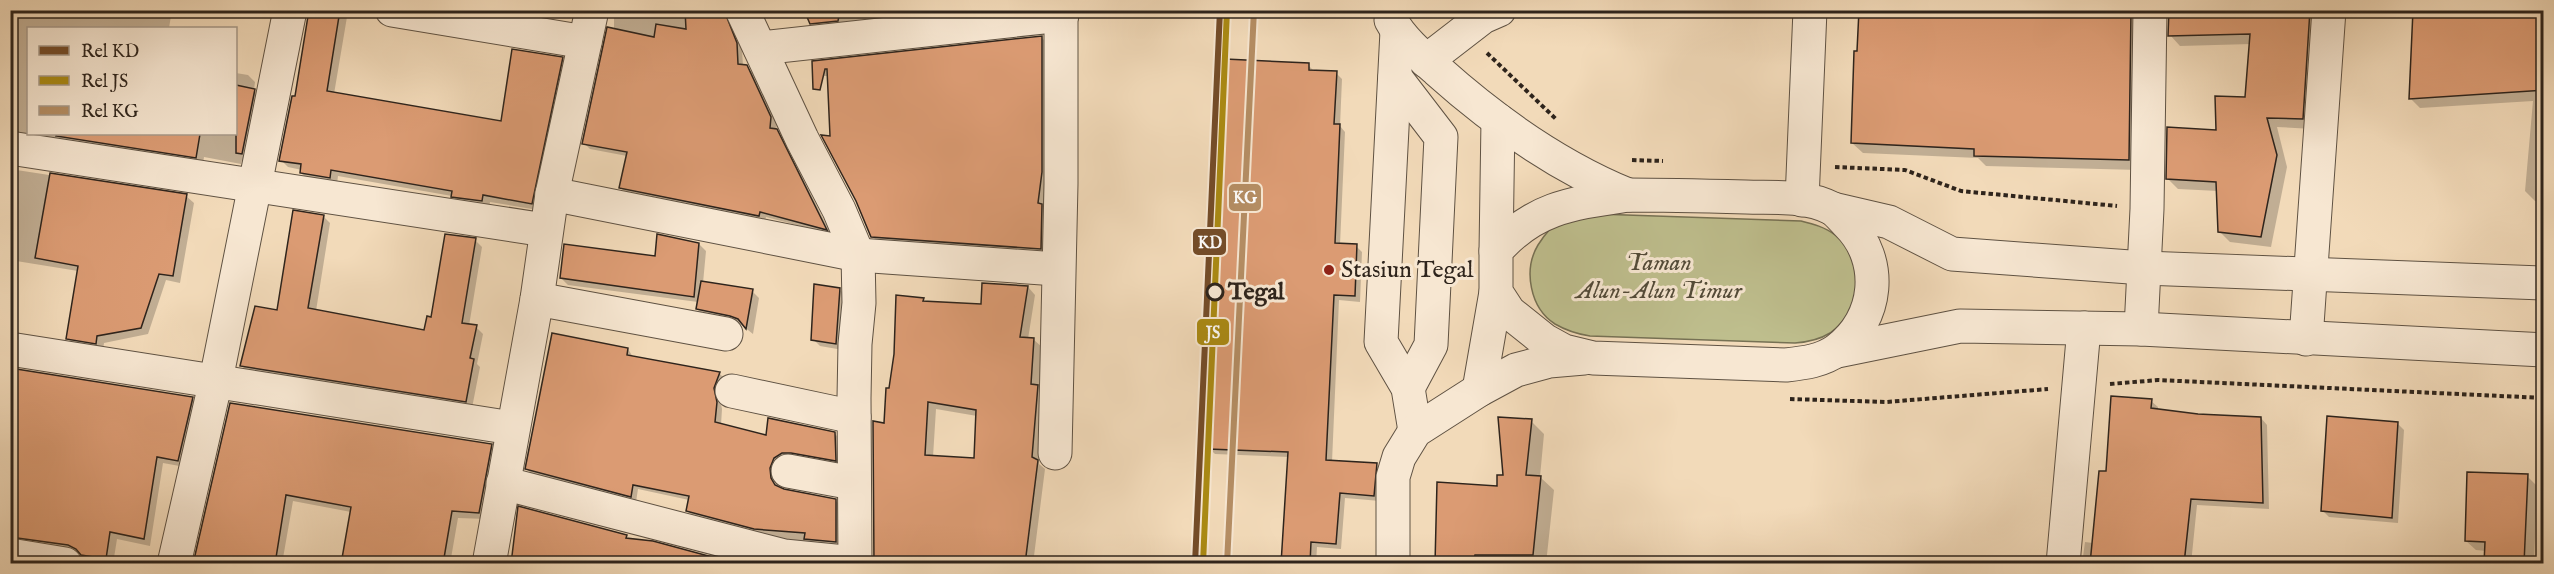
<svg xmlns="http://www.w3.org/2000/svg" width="2554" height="574" font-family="'IM FELL English',serif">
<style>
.green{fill:#bebe8d;stroke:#767154;stroke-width:1.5}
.shadow{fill:#0003;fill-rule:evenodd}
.building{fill:#db9b73;stroke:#2e241c;stroke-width:1.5;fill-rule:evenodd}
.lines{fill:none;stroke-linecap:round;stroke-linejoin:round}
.minor-casing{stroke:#5f5243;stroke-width:35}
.path{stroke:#2e241c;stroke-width:4;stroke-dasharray:4.5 3;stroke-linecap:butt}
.minor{stroke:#f7e7d2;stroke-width:33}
.rail-1-casing{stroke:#f7e7d2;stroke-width:10}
.rail-2-casing{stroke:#f7e7d2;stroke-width:10}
.rail-3-casing{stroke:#f7e7d2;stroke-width:10}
.rail-1{stroke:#744c28;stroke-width:6}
.rail-2{stroke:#aa8a13;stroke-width:6}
.rail-3{stroke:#b58e64;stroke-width:6}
.poi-dot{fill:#8f2418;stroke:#f7e7d2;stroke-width:2}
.stop-dot{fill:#f7e7d2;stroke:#2e241c;stroke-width:3}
.labels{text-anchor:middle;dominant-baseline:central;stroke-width:6;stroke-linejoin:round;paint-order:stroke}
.park-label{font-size:24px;font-style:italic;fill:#524a38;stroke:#f7e7d2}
.poi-label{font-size:24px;fill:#2e241c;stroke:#f7e7d2;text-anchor:start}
.stop-label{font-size:24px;font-weight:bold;fill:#2e241c;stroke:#f7e7d2;text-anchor:start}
.line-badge{stroke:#f7e7d2;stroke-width:2}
.badge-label{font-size:16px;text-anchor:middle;font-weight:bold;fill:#fff}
</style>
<rect width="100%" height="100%" fill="#f2dab9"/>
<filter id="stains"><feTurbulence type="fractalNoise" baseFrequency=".00333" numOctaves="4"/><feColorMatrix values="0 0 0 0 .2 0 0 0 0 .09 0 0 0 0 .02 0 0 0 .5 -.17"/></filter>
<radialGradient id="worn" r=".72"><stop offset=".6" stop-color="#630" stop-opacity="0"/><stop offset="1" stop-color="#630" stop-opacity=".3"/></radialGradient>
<!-- green -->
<path class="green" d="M1597,214L1801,221C1813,224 1825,227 1835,235C1867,260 1862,311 1830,333C1819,340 1808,342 1795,343L1590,336C1577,334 1567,331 1555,324C1530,308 1523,270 1538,245C1543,237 1551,226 1560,222C1571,217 1585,216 1597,214Z"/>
<!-- shadow -->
<g class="shadow">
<path d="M10,10H172L169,28H28V134H236V73L248,75L255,82L254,90L261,97L249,161L242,160L241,164L204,157L203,164L10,137Z"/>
<path d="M311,10H341L347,17L334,94L502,123L562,59L569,66L538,210L490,202L489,208L460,203L452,196L338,176L337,184L308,180L301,173L302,170L288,167L281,160L296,98Z"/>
<path d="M614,10H731L729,16L742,50L743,66L752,72L777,124L776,130L782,137L831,234L766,217L765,221L627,194L621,188L627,156L590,149L584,143L614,30Z"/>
<path d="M765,10H781L770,15Z"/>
<path d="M806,10H1014L820,32L811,23Z"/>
<path d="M1861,10H2145L2139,170L1986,166L1978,158L1863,153L1852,143Z"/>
<path d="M2169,10L2324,11L2313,129L2277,127L2287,167L2271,247L2230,242L2219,231L2218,191L2178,189L2168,179L2218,131L2246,99L2251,44L2180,46L2170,35Z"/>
<path d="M2544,10V201H2535L2525,191L2533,101L2420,108L2411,99Z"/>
<path d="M1042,38L1049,45L1048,256L880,244L872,236L832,138L829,76H821L814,69Z"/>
<path d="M1308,65L1314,71L1336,73L1342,79L1340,126L1345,132L1340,245L1356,246L1362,252L1360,302L1339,300L1332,462L1376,465L1382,471L1380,501L1345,498L1341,549L1317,547L1316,564H1282L1289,457L1215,454L1209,448Z"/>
<path d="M10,169L186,196L194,203L180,283L166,280L148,334L104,343L103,350L74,345L67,338L78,271L10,260Z"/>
<path d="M323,216L330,223L316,311L426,332L475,240L482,247L469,326L476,327L483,334L477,364L480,367L472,408L249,373L242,366L278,311Z"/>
<path d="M699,244L706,251L703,283L752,291L759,298L753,334L738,322L704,316L697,309L698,302L568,285L561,278L656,258Z"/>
<path d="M1028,287L1035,295L1028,339L1034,340L1042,347L1039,388L1045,394L1039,464L1045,469L1033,564H875L885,425L891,390L923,300L926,303L982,306ZM936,409L977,416L975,460L933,457Z"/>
<path d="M839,289L846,296L843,350L820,346L813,339Z"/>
<path d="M628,349L633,357L720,374L725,379L719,394L722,409L721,425L767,437L835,434L840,439L841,465L775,474L778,488L835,500L841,506V547L794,543L693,516L687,511L689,500L638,489L636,502L532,475L527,469Z"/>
<path d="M10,370L192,398L199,405L185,467L163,463L150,546L117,539L113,564H85L82,555L77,552L21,543L10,545Z"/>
<path d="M2151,401L2158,407V411L2198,416L2261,418L2267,425L2269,509L2197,505L2191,564H2082L2085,542L2093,543L2108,473Z"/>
<path d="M231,404L491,445L498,452L486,519L458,518L450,564H343L351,512L293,501L282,564H195Z"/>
<path d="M1531,421L1544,434L1540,477L1554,490L1546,564H1436L1498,487Z"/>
<path d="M2397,423L2404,430L2398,523L2329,517L2323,511Z"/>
<path d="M2527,476L2537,486L2534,564H2486V551L2476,550L2466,541Z"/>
<path d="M1747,562L1798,564H1747Z"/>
</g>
<!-- building -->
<g class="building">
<path d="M309,10H340L327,91L501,121L512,49L563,57L532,204L483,195L482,201L451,197L452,191L331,170L330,178L300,173L301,164L279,161L292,96H295Z"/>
<path d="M685,10H724L737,43L738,64L747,65L771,117L770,128L777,129L827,230L760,212L759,216L619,188L627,152L582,144L607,27L654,37L656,24L686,29Z"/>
<path d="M804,10H840L838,21L810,24Z"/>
<path d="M1859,10H2131L2129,160L1974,156V149L1851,143L1854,51H1857Z"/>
<path d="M2169,10H2310L2303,119L2267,118L2277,155L2261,237L2218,232L2216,182L2166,179L2167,127L2216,130L2215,96L2245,97L2250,34L2168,36Z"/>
<path d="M2413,10H2544V90L2409,99Z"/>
<path d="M1042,36V172L1038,203L1042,204L1041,249L871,237L856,201L821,135L830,136L827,69H825L820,90L813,89L812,61Z"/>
<path d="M1225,59L1309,63V70L1337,71L1334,124H1340L1335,243L1357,244L1355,296L1334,295L1326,460L1377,463L1374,496L1340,493L1336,544L1311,542L1310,564H1281L1288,452L1208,449Z"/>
<path d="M236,85L255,89L242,154L236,153Z"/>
<path d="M57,134H200L196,158L56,136Z"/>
<path d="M50,173L187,194L173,276L159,274L141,328L97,336L96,344L66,339L78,266L35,258Z"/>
<path d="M293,210L324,215L308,308L424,330L427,316L431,317L445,234L476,238L462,323L477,325L470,358L474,359L466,402L240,366L255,306L277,310Z"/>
<path d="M657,234L699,243L694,297L560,278L564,244L655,256Z"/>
<path d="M701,281L753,289L746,329L738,319L730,316L696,309Z"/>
<path d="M982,283L1028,286L1020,337L1034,338L1031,384L1038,385L1032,457L1038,460L1025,564H874L873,421L884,423L886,388H889L894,354L896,295L924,298L923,301L981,304ZM928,402L976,410L974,458L925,455Z"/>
<path d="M814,284L840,288L836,344L811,340Z"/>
<path d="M552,333L628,348L627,355L720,372L714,388L717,402L715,422L766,435L768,418L835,432L836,461L791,453H782L774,458L770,468L771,478L775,485L784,489L836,499V542L804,539L805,533L754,529L686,511L689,496L633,485L631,497L525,469Z"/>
<path d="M10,368L193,397L178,461L157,457L144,539L110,532L106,559L81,555L76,549L68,545L10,537Z"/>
<path d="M2111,396L2152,399L2151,408L2198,414L2261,417L2263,503L2191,499L2184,564H2090L2099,471H2106Z"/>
<path d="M230,403L492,444L479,513L452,511L443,564H341L351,507L286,495L275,564H193Z"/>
<path d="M2327,416L2398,422L2392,518L2321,511Z"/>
<path d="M1498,417L1532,419L1526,475L1541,476L1533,555H1475L1473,564H1435L1437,482L1497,486V475H1503Z"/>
<path d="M2467,472L2528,474L2524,564H2484L2485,542L2465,541Z"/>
<path d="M518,506L627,535L626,538L653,541L738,564H511Z"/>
</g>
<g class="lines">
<!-- minor casing -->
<g class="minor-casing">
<g id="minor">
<path d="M392,10L585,42"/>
<path d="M742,10L802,139L839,210L858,255L859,303L855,344L854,398L855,564"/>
<path d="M1391,20C1401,39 1421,56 1437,70C1494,121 1557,166 1628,195"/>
<path d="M1397,31L1381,342L1408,388L1415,431"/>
<path d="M760,48L1062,15"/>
<path d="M1426,61L1483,17L1499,10"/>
<path d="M1395,77L1441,137L1431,345L1408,388"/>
<path d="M10,148L545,230"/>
<path d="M552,194L858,255L1057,269"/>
<path d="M1628,195C1667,195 1707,196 1746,197C1774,198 1806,195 1831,208C1837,211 1843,219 1848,224C1884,260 1879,319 1837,350C1822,361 1804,363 1786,365L1593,358L1564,351L1544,340L1509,312L1496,292V251C1534,207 1574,203 1628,195Z"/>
<path d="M1802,200L1810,10"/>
<path d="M1833,209L1889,222L1952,254L2144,268L2544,283"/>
<path d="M1496,251L1498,120"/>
<path d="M537,299L726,334"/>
<path d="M2141,329L2147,209L2150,10"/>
<path d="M2306,339L2329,10"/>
<path d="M10,349L512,428"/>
<path d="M1837,351L1960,326L2141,329L2544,350"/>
<path d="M1479,390L1496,292"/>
<path d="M732,391L854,417"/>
<path d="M1055,453L1061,184V10"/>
<path d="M788,471L853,483"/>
<path d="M503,483L784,556L855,563"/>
<path d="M10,555L65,564"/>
<path d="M174,564L216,380L290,10"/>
<path d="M489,564L537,299L552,194L592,10"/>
<path d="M1393,564V477L1399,457L1415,431L1479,390L1516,370L1549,361L1584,358"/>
<path d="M2063,564L2084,328"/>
</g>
</g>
<!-- path -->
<g class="path">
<path d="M1487,53L1557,120"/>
<path d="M1632,160L1663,161"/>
<path d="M1835,167L1905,170L1961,191L2117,206"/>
<path d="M2110,384L2158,380L2544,398"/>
<path d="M1790,399L1886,402L2048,389"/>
</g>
<!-- minor -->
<use href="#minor" class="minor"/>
<!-- rail-1 casing -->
<g class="rail-1-casing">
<path id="rail-1" d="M1195,564L1220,10"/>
</g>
<!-- rail-2 casing -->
<g class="rail-2-casing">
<path id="rail-2" d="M1203,564L1227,10"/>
</g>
<!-- rail-3 casing -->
<g class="rail-3-casing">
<path id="rail-3" d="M1227,564L1254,10"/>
</g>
<!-- rail-1 -->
<use href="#rail-1" class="rail-1"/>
<!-- rail-2 -->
<use href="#rail-2" class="rail-2"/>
<!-- rail-3 -->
<use href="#rail-3" class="rail-3"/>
</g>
<!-- markers -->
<circle class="poi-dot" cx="1329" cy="270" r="6"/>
<circle class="stop-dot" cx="1215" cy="292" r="8"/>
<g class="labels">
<!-- park labels -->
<g class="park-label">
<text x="1659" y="263">Taman<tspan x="1659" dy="28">Alun-Alun Timur</tspan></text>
</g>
<!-- poi labels -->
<g class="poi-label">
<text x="1341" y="270">Stasiun Tegal</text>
</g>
<!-- stop labels -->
<g class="stop-label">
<text x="1228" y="292">Tegal</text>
</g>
</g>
<g class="line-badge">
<rect x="1228" y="183" width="34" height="29" rx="6" fill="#b58e64"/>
<rect x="1192" y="228" width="35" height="28" rx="6" fill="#744c28"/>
<rect x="1196" y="318" width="34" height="28" rx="6" fill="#aa8a13"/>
</g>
<g class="badge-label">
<text x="1245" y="203">KG</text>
<text x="1210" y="248">KD</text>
<text x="1213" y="338">JS</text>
</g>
<!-- margin -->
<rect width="2554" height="574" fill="none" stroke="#f2dab9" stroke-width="36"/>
<rect x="12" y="12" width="2530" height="550" fill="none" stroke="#2e241c" stroke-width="3"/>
<rect x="18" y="18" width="2518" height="538" fill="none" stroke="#2e241c" stroke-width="1.5"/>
<!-- legend -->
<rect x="27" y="27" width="210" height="108" fill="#f7e7d2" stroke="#a79989" stroke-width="1.5"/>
<rect x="39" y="46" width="30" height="9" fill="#744c28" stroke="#a79989" stroke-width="1.5"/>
<text x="81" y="57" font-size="18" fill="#2e241c">Rel KD</text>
<rect x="39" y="76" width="30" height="9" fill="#aa8a13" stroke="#a79989" stroke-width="1.5"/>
<text x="81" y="87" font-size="18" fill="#2e241c">Rel JS</text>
<rect x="39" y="106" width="30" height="9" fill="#b58e64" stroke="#a79989" stroke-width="1.5"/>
<text x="81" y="117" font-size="18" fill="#2e241c">Rel KG</text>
<rect width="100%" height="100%" filter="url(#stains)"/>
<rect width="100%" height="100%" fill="url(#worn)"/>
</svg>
